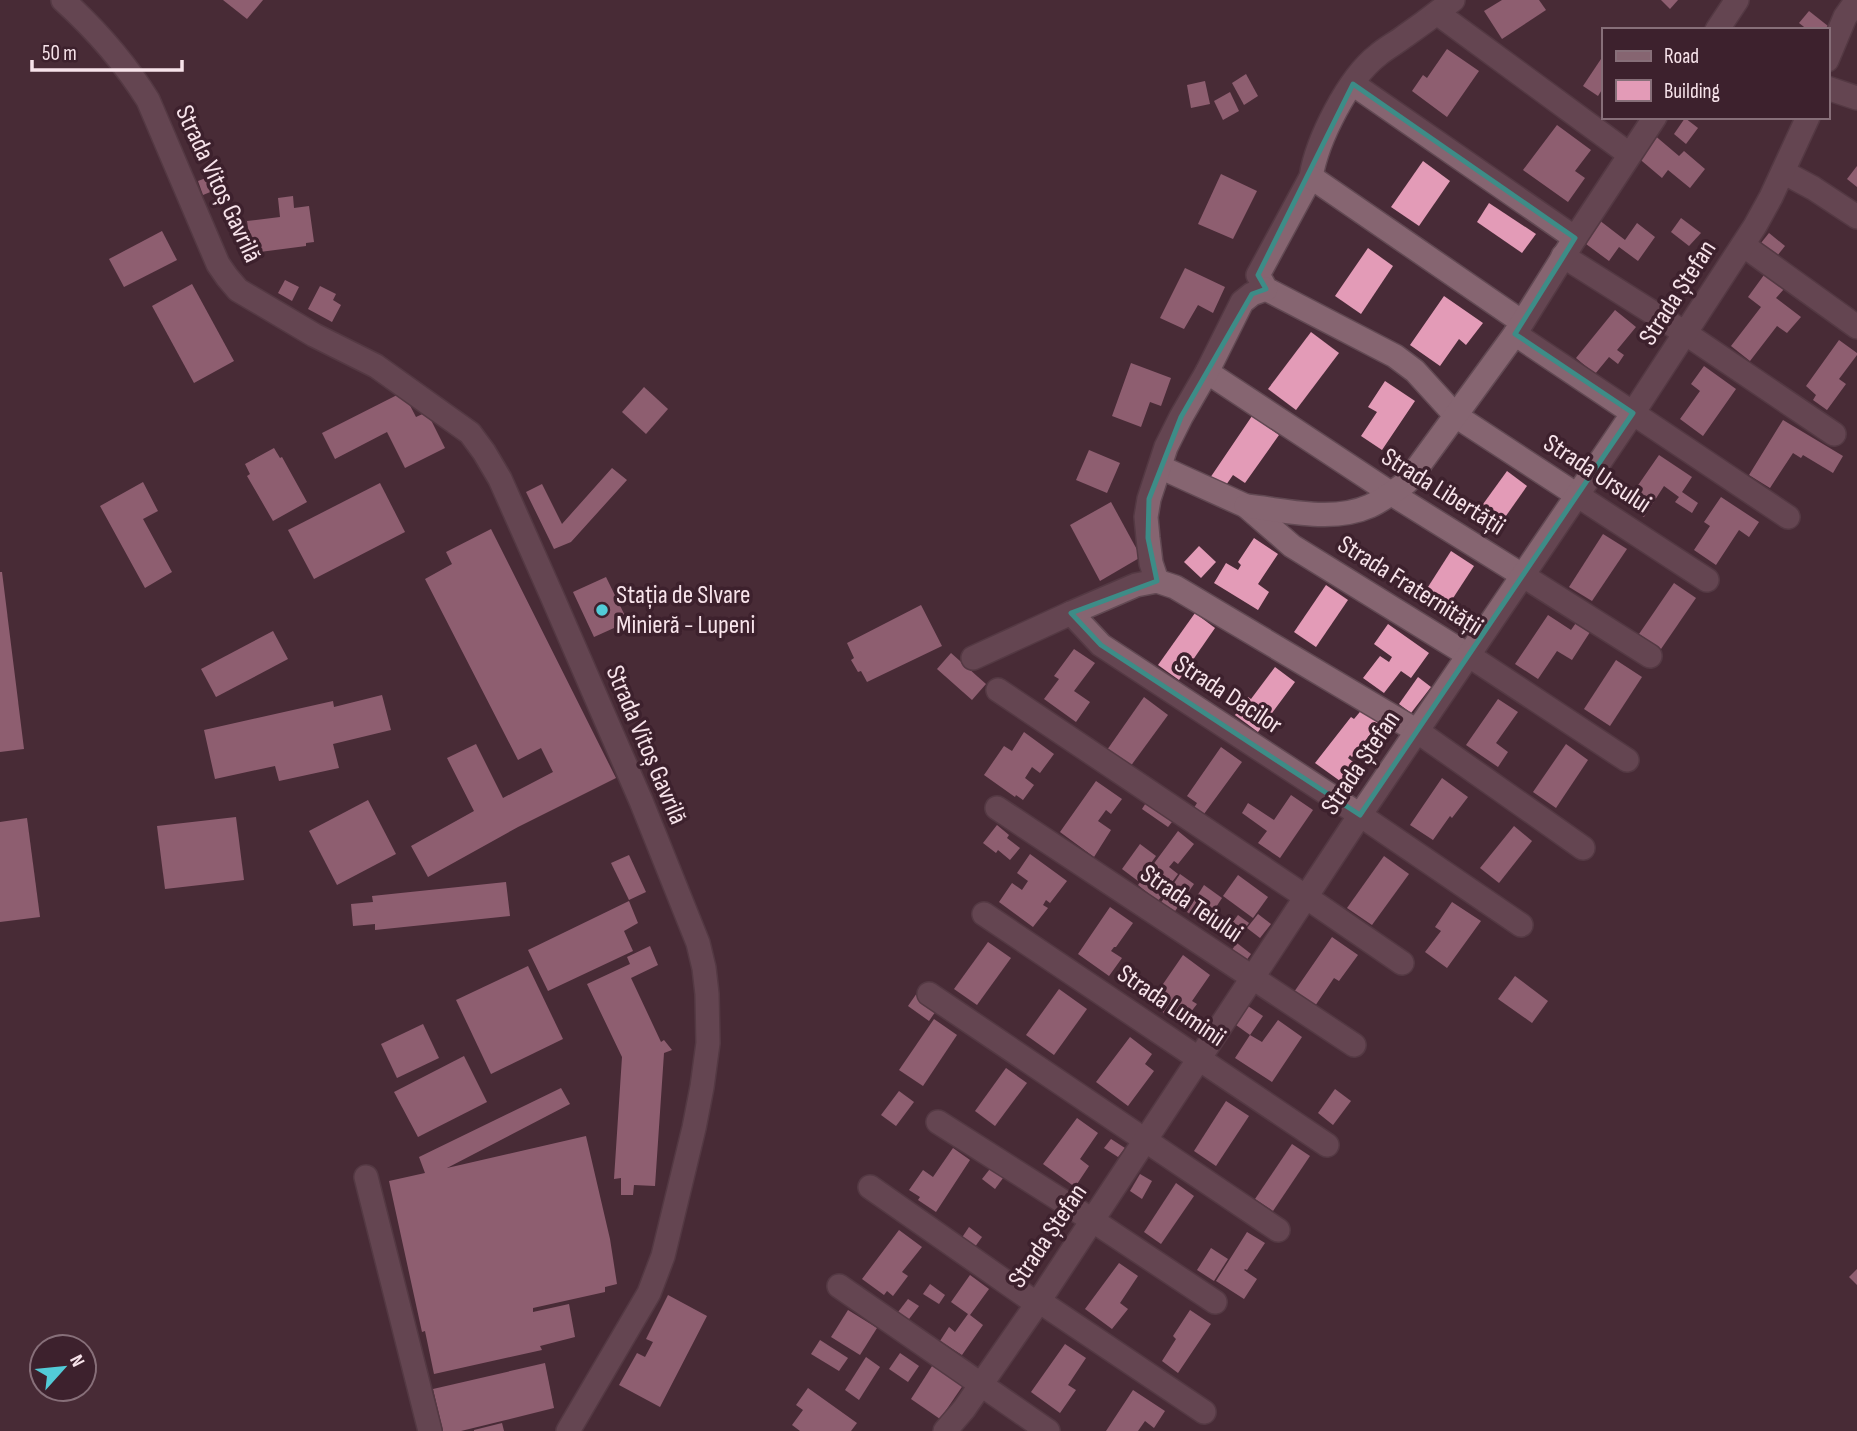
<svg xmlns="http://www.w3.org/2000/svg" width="1857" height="1431" font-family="'Sofia Sans Condensed',sans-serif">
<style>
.building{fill:#e39bb7}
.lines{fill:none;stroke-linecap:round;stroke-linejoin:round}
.minor-casing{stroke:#624953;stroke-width:26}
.minor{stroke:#866571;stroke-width:23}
.marked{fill:none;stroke:#3d8c87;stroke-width:5;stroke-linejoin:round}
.poi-dot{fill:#52cbd7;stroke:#3d212d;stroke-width:2.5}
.labels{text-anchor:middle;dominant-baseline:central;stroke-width:7;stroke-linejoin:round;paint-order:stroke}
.street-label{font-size:26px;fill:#f7e3ea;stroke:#3d212d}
.poi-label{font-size:26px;fill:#f7e3ea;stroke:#3d212d;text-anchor:start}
</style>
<rect width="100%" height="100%" fill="#482b37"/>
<!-- building -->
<g class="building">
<path d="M223,0H263L247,19Z"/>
<path d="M1502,0H1539L1546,10L1502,39L1484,11Z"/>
<path d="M1661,0H1678L1670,9Z"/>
<path d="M1809,11L1828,26L1825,30H1808L1799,23Z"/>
<path d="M1447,49L1479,71L1447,117L1412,91L1423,75L1427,78Z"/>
<path d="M1603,56V88L1598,96L1583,86Z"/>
<path d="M1246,74L1258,96L1244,105L1232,83Z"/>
<path d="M1205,81L1210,104L1191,108L1187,85Z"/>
<path d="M1230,92L1239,111L1223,120L1214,101Z"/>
<path d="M1685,118L1698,128L1686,144L1674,134Z"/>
<path d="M1557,125L1591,150L1575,171L1585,178L1568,202L1523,170Z"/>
<path d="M1653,134L1679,156L1684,151L1705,169L1690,188L1668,170L1662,178L1636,156Z"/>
<path d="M1423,161L1450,181L1419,226L1391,207Z"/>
<path d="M1857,166V187L1847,179Z"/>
<path d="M219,173L225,186L203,195L198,181Z"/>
<path d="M1221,174L1257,191L1233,239L1198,224Z"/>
<path d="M293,196L294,208L309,206L314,242L306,243V246L252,253L247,221L280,217L278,198Z"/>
<path d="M1489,203L1536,234L1522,253L1477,222Z"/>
<path d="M1681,218L1701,233L1689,246L1671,232Z"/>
<path d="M1599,220L1625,240L1637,223L1655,237L1638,261L1619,247L1609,261L1582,241Z"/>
<path d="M162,231L177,260L124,287L109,259Z"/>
<path d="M1769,233L1785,246L1773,261L1757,248Z"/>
<path d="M1368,248L1393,266L1361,314L1335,296Z"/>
<path d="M1185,268L1225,287L1213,313L1198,305L1184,329L1160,318Z"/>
<path d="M1764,275L1784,289L1776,298L1801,317L1787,333L1777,326L1750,361L1731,346L1761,307L1748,297Z"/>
<path d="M285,280L299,287L292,301L278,293Z"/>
<path d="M192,284L234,361L194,383L152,306Z"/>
<path d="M320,286L336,294L333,300L341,305L332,322L308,309Z"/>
<path d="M1444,296L1483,323L1466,345L1459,339L1440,366L1410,345Z"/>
<path d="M1615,310L1636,327L1617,350L1624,355L1618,364L1609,357L1595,374L1576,358Z"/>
<path d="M1311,332L1339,353L1296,410L1268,389Z"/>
<path d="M1839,340L1857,353V355L1839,379L1846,384L1827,410L1813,400L1816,395L1806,386Z"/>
<path d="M1131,363L1171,378L1161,406L1150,402L1141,427L1112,416Z"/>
<path d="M1704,366L1736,389L1703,436L1680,419L1700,391L1691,384Z"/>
<path d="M1385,381L1415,401L1382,450L1361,436L1377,412L1368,407Z"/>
<path d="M644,387L668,409L646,434L622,412Z"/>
<path d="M403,392L416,417L427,412L445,448L405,468L387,432L335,459L322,433Z"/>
<path d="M1252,416L1279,435L1245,483L1233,475L1224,488L1210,478Z"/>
<path d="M1783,420L1843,456L1833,473L1803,455L1801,458L1793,453L1770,488L1749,475Z"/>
<path d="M274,448L280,458L282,457L307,502L273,521L247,476L250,474L245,464Z"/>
<path d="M1089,450L1120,463L1107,493L1076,480Z"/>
<path d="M1659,455L1692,477L1682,492L1698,503L1692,513L1675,502L1679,497L1664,486L1644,517L1625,504Z"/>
<path d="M612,468L627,480L571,542L554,549L526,492L542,484L562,524Z"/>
<path d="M1507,471L1527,486L1494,533L1473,518Z"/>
<path d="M143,482L158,511L143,519L172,572L145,588L100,506Z"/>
<path d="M380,483L405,532L314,579L288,530Z"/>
<path d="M1721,497L1759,522L1749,537L1739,530L1716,565L1694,550L1710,526L1704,522Z"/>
<path d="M1111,502L1141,557L1100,581L1070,525Z"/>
<path d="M491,529L616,778L518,827L428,877L411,846L474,811L447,758L476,744L503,798L553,772L541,748L518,760L425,579L452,564L446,552Z"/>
<path d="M1603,534L1627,549L1592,601L1569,587Z"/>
<path d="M1254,538L1278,554L1258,584L1269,592L1258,610L1214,583L1226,563L1238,570L1241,565L1238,562Z"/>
<path d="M1199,546L1216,562L1201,578L1184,562Z"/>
<path d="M1451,551L1474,566L1442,615L1419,601Z"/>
<path d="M0,572H2L24,749L0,752Z"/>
<path d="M606,577L631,628L617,635L614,628L594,637L573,592Z"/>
<path d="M1674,583L1696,598L1661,649L1639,634Z"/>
<path d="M1326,585L1348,600L1316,647L1294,632Z"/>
<path d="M921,605L942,646L867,682L861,671L858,672L851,660L854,658L847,643Z"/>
<path d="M1195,613L1215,628L1179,680L1158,665Z"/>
<path d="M1548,615L1571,630L1578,620L1592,629L1572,660L1557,651L1538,679L1515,664Z"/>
<path d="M1388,624L1429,653L1411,678L1401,671L1384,693L1363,678L1380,656L1389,662L1392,657L1374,644Z"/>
<path d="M273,631L288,659L216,697L201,669Z"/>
<path d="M1074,649L1095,663L1074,691L1090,702L1076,722L1044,699L1059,679L1054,676Z"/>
<path d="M951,653L986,684L972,700L937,669Z"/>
<path d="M1616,660L1642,677L1610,726L1584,709Z"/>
<path d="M1275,667L1295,682L1258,732L1235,715L1248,697L1251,699Z"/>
<path d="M1418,677L1431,687L1411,713L1399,704Z"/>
<path d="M382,695L391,730L333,744L339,768L279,781L275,766L215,779L204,730L333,701L334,707Z"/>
<path d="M1144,697L1168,715L1130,767L1107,750Z"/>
<path d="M1498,699L1518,712L1496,743L1508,752L1498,767L1466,745Z"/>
<path d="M1364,707L1381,721L1352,757L1350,755L1348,758L1361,768L1347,786L1315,763L1351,717L1354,719Z"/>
<path d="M1024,732L1054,754L1040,773L1032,767L1025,778L1034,785L1023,800L1016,795L1015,797L984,775L1004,746L1012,751Z"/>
<path d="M1566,744L1588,760L1556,808L1533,792Z"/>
<path d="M1221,747L1242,762L1201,818L1192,811L1197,803L1187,796Z"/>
<path d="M1442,778L1468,797L1452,818L1450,816L1433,840L1410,825Z"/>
<path d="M1096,781L1122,799L1111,814L1106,810L1098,821L1111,830L1094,857L1060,832Z"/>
<path d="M1291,795L1313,810L1280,858L1258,843L1267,831L1242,813L1248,803L1274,820Z"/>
<path d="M1149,798L1176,817L1168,827L1142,809Z"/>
<path d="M368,800L396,854L337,885L309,831Z"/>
<path d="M236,817L244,880L165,889L157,826Z"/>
<path d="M27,818L40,917L0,922V822Z"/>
<path d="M997,825L1009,835L1007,838L1020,848L1010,860L998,850L996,853L983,843Z"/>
<path d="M1514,826L1532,841L1499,883L1480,868Z"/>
<path d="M1178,831L1194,844L1178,864L1174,861L1169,867L1178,874L1158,901L1138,885Z"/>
<path d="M1140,844L1156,856L1138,881L1122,869Z"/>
<path d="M1030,854L1067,881L1050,903L1046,900L1043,905L1048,908L1033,927L999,902L1012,883L1022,890L1028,881L1017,873Z"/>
<path d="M629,855L646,892L629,900L611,863Z"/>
<path d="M1384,856L1409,874L1372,925L1347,908Z"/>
<path d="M1180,874L1194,884L1173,914L1160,904Z"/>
<path d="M1238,875L1268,897L1253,918L1223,896Z"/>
<path d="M506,882L510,916L375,930V924L353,926L351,904L373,902L372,896Z"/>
<path d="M1204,885L1222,898L1205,924L1187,912Z"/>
<path d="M629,901L638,923L624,931L633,951L548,991L528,950Z"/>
<path d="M1452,902L1481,921L1447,968L1425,952L1441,931L1435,927Z"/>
<path d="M1110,907L1133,923L1116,947H1114L1111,951L1122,958L1109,976L1078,954Z"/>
<path d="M1258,914L1271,924L1260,938L1247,928Z"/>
<path d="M1238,915L1249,923L1235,943L1223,935Z"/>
<path d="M1332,937L1358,955L1339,981L1334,978L1315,1006L1294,992Z"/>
<path d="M988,942L1011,958L977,1005L954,989Z"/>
<path d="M1237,943L1251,954L1243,965L1228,955Z"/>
<path d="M650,946L658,965L631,978L661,1042L664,1040L672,1050L664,1053L655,1186L634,1185L633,1195H621V1178L614,1179L622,1057L587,984L630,964L627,957Z"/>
<path d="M1183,955L1210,975L1192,1001L1197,1004L1181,1025L1150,1003Z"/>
<path d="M528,966L563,1039L491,1074L456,1000Z"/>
<path d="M1515,976L1548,1001L1532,1023L1498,999Z"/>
<path d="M1059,989L1087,1009L1054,1055L1026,1035Z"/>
<path d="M917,993L938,1008L929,1021L908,1006Z"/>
<path d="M1248,1006L1263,1016L1250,1035L1236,1025Z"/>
<path d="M934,1019L957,1035L923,1086L899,1070Z"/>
<path d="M1278,1020L1302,1037L1272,1082L1235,1058L1250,1035L1262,1042Z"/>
<path d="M423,1024L439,1058L397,1078L381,1044Z"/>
<path d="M1130,1037L1152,1054L1145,1064L1154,1071L1128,1106L1096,1082Z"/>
<path d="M464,1056L487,1102L418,1137L394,1092Z"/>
<path d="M1006,1068L1027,1083L995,1126L975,1111Z"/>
<path d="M561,1088L570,1104L447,1168L586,1136L610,1239L617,1284L605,1287V1292L533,1308V1312L569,1304L575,1337L540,1346L542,1350L434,1374L425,1331L422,1332L389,1181L425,1173L419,1157Z"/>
<path d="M1335,1089L1351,1101L1333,1125L1318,1113Z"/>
<path d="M899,1091L914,1102L896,1126L881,1115Z"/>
<path d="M1226,1101L1249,1116L1216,1166L1194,1151Z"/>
<path d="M1077,1118L1098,1133L1080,1159L1089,1166L1075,1187L1043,1164Z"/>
<path d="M1111,1139L1125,1148L1118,1157L1104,1148Z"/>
<path d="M1292,1144L1310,1156L1273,1211L1255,1199Z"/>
<path d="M953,1148L970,1160L936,1212L918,1200L920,1197L909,1190L923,1170L933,1177Z"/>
<path d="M993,1165L1006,1174L995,1189L982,1179Z"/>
<path d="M1140,1174L1152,1181L1142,1199L1130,1191Z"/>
<path d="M1176,1183L1194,1196L1161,1244L1144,1232Z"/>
<path d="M969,1227L982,1237L972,1251L959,1242Z"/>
<path d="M899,1230L922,1247L902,1272L908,1276L893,1296L887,1291L884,1295L862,1279Z"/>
<path d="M1247,1232L1265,1243L1247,1270L1245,1269L1244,1270L1257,1279L1244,1299L1216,1281Z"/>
<path d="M1211,1248L1228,1259L1214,1281L1197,1270Z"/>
<path d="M1119,1263L1138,1276L1120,1303L1128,1309L1112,1329L1085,1309Z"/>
<path d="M1857,1269V1285L1849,1277Z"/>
<path d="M970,1275L989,1289L970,1315L983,1325L962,1355L940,1341L949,1327L955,1332L968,1314L951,1302Z"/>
<path d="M930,1284L945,1295L939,1304L923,1294Z"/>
<path d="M668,1295L707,1316L660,1407L619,1385L637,1353L645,1357L653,1342L646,1339Z"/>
<path d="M908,1299L919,1306L906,1323L895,1316Z"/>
<path d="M848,1310L877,1328L860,1355L831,1337Z"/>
<path d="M1190,1310L1211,1324L1178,1373L1162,1361L1176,1339L1173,1336Z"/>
<path d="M820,1340L848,1358L839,1371L811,1354Z"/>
<path d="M1065,1344L1086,1358L1068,1385L1076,1390L1060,1413L1031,1392Z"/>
<path d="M900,1353L919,1366L908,1382L889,1369Z"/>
<path d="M866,1357L880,1367L859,1400L845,1390Z"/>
<path d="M545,1363L554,1408L461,1431H443L433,1389Z"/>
<path d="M934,1363L968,1378L940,1419L911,1399Z"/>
<path d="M808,1388L857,1423L851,1431H800L792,1425L803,1410L796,1405Z"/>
<path d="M1133,1390L1165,1411L1154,1428L1145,1421L1138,1431H1106Z"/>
<path d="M502,1423L504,1431H474V1430Z"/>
</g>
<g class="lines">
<!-- minor casing -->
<g class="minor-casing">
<g id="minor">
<path d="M63,0C95,29 125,63 148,100L218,264L227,277L238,290L314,335L376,366L470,433L484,452L500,479L552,596L641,801L698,943L704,968L707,994L708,1043L702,1087L694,1128L663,1256L649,1293L568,1431"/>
<path d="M1453,0C1437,13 1421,25 1405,36C1396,43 1386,48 1378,55C1348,78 1317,140 1311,177L1258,275L1266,289L1395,356L1415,371L1456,416L1707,580"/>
<path d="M1437,13L1629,154"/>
<path d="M1717,30L1737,0"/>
<path d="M1827,60L1845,17L1857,0"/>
<path d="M1353,84L1575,238"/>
<path d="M1827,88L1857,98"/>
<path d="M1783,172L1813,188L1857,217"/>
<path d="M1311,177L1522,322"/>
<path d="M1743,245L1857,327"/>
<path d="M1563,256L1685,333L1834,434"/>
<path d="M1515,334L1788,517"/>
<path d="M1207,372L1392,494L1522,575L1650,656"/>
<path d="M1160,467L1246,506L1292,546L1468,655L1627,760"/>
<path d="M1246,506C1286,510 1332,523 1370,506C1383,500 1395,491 1407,482L1515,334L1575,238L1655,117"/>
<path d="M1157,581L1151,563L1148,538L1146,517L1149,499L1166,447L1181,417L1207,372L1242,302L1252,294L1266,289"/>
<path d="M1071,613L1101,645L1360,815L1521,925"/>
<path d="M973,658L1071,613L1136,585L1157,581L1175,587L1417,731L1583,848"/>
<path d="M998,690L1306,897L1402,963"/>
<path d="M997,808L1354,1045"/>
<path d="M984,914L1327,1145"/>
<path d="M929,994L1278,1230"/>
<path d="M938,1122L1092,1220L1215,1302"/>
<path d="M366,1177L430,1431"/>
<path d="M870,1187L1037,1304"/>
<path d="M839,1286L1048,1431"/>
<path d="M1039,1301L1204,1412"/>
<path d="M945,1431L964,1409L1039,1301L1360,815L1633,413L1755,226L1771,197L1808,117"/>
</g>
</g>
<!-- minor -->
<use href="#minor" class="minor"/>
</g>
<!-- marked area -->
<path d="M0 0H1857V1431H0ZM1353,84L1575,238L1515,334L1633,413L1360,815L1101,645L1071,613L1157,581L1148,538L1149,499L1181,417L1252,294L1266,289L1258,275Z" fill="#482b37" fill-opacity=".55" fill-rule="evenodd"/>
<path class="marked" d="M1353,84L1575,238L1515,334L1633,413L1360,815L1101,645L1071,613L1157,581L1148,538L1149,499L1181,417L1252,294L1266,289L1258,275Z"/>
<!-- markers -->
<circle class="poi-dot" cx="602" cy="610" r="7"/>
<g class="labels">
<!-- street labels -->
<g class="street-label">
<text transform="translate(218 184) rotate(65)">Strada Vitoș Gavrilă</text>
<text transform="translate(1678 293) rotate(-57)">Strada Ștefan</text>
<text transform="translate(1597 474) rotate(33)">Strada Ursului</text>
<text transform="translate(1443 492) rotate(32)">Strada Libertății</text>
<text transform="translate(1410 586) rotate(32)">Strada Fraternității</text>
<text transform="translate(1228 695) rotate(33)">Strada Dacilor</text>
<text transform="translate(646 745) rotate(67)">Strada Vitoș Gavrilă</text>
<text transform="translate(1361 763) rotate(-56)">Strada Ștefan</text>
<text transform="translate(1191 904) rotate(34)">Strada Teiului</text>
<text transform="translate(1171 1006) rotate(34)">Strada Luminii</text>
<text transform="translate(1048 1236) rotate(-56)">Strada Ștefan</text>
</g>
<!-- poi labels -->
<g class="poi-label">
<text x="616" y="595">Stația de Slvare<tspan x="616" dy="30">Minieră - Lupeni</tspan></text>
</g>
</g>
<!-- legend -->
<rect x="1602" y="28" width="228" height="91" fill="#3d212d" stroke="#876f79" stroke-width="2"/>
<rect x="1616" y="51" width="35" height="10" fill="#866571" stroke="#876f79" stroke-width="2"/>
<text x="1664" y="63" font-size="21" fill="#f7e3ea">Road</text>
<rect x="1616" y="80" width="35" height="21" fill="#e39bb7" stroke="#876f79" stroke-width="2"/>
<text x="1664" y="98" font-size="21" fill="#f7e3ea">Building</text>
<!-- north arrow -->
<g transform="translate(63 1368) rotate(63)"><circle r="33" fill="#3d212d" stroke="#876f79" stroke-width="2"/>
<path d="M0-5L12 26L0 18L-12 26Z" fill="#52cbd7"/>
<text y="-10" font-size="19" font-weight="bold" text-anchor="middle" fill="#f7e3ea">N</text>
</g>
<!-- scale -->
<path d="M32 60v10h150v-10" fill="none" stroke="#f7e3ea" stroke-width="3.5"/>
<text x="42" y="60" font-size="21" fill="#f7e3ea" stroke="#3d212d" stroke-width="5" paint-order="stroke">50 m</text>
</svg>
